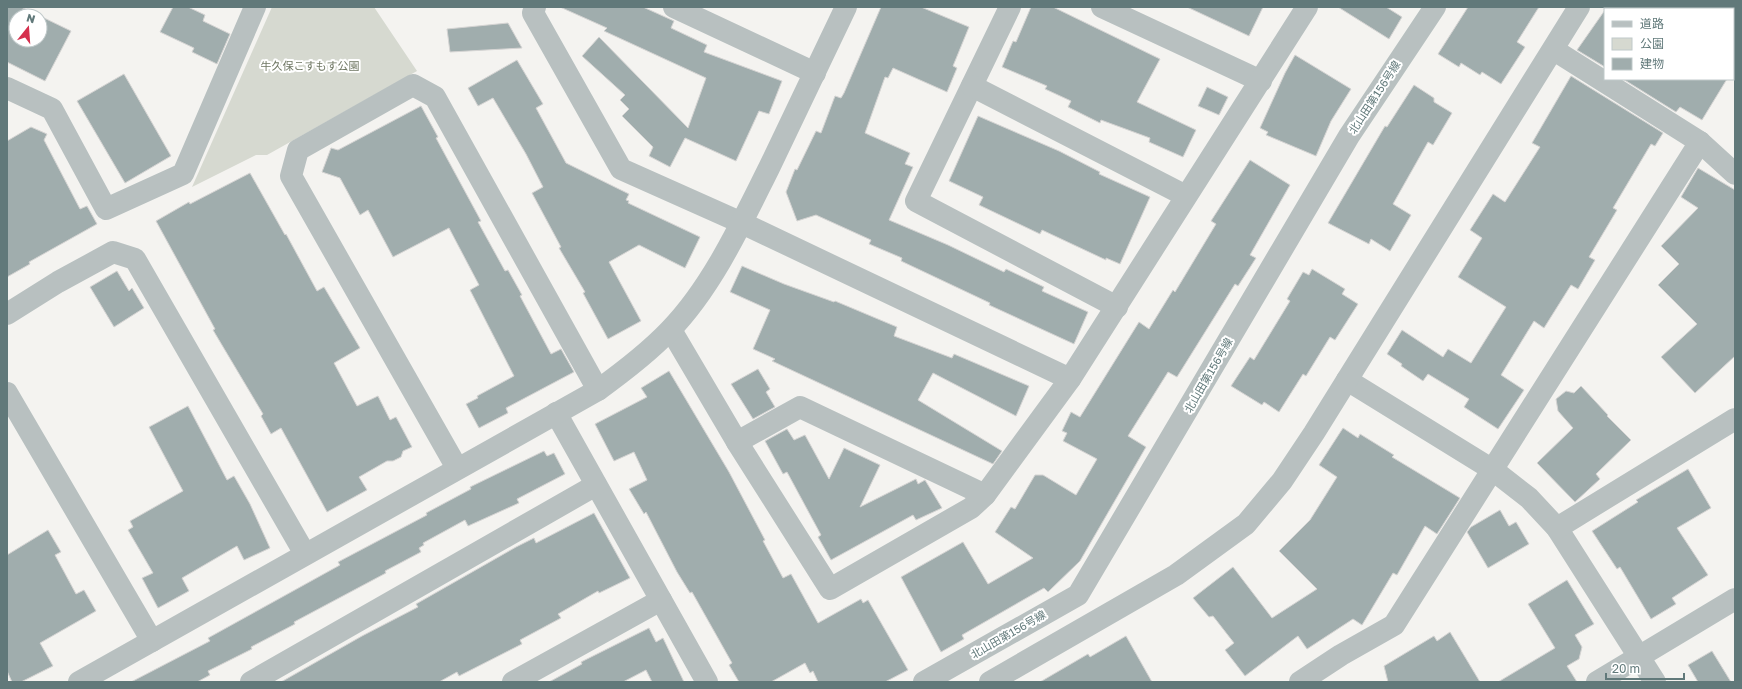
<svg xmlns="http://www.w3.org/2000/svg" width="1742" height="689" font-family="'Golos Text','Noto Sans JP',sans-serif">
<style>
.green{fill:#d6d9d0}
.building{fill:#a0adad;stroke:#d5d4d3}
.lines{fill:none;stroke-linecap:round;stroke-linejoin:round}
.minor{stroke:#b8c0c0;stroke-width:22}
.labels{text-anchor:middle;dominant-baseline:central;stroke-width:4;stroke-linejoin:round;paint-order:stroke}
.park-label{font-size:11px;fill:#6f7763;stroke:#fff}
.street-label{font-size:11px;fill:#61797a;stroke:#fff}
</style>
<rect width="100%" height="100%" fill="#f4f3f0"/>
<!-- green -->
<path class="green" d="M272,7H374L417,71L267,155H256L192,187Z"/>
<!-- building -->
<g class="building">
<path d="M7,7H21L40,16H16V40H40V16L71,31L45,81L7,62Z"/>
<path d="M173,7H188L205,15L203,21L230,34L217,64L192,52L194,48L160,32Z"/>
<path d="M560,7H643L674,21L671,28L707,45L704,52L782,81L769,114L759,111L736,161L685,138L670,167L649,156L653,147L622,116L629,109L620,100L625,95L582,56L599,37L688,128L706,78L604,31L607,28Z"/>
<path d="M881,7H921L969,27L953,66L957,68L947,92L893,68L888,78L885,77L865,133L910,153L905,164L913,167L889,220L948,245L1004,272L1006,269L1044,287L1042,291L1088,312L1074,344L989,305L990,303L901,261L902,258L869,244L871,240L816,215L797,221L786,192L795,169L797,170L816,131L821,133L835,96L841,98L844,93Z"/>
<path d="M1031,7H1053L1160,59L1137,102L1196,130L1183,157L1149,142L1150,138L1101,120L1100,123L1068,107L1071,101L1045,89L1047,86L1002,67L1013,41L1016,42Z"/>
<path d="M1187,7H1263L1249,36Z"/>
<path d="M1338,7H1386L1402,17L1389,39Z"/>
<path d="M1468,7H1539L1517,42L1525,47L1501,84L1482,72L1480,75L1461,63L1459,67L1438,54Z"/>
<path d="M1605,10V67L1577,50Z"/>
<path d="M508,23L522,48L450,52L447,29Z"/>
<path d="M1295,55L1351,89L1331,121L1316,156L1266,135L1268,132L1260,128L1285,73Z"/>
<path d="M517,60L543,104L536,108L566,163L629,194L626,200L629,201L628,203L700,237L685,268L639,245L609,262L641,321L608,339L583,293L585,292L559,248L561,247L532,193L543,187L526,154L493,98L478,106L468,88Z"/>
<path d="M124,74L171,156L125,183L77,101Z"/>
<path d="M1571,76L1663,133L1655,146L1651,144L1613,208L1617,210L1589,257L1595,260L1578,289L1571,285L1544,328L1534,321L1501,375L1524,390L1498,429L1464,407L1469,399L1428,374L1423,381L1401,366L1402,364L1387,354L1402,330L1443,357L1448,349L1471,363L1506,307L1458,277L1482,238L1470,230L1493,194L1505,202L1540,147L1532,143Z"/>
<path d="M1623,79H1727L1702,120L1680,107L1676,112Z"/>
<path d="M1414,85L1434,98V102L1452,113L1433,145L1428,142L1393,204L1411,215L1390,251L1371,239L1369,244L1328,223L1385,126L1387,127Z"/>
<path d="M1207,87L1228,97L1219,115L1198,106Z"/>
<path d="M421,106L438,137L436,138L481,221L478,222L505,271L508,270L522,295L520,296L551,354L561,349L574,372L506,408L508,413L479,428L466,404L478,398L477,396L514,376L470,290L479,285L449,228L393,257L368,210L360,215L340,178L322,172L331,148L338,150Z"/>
<path d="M978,116L1059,151L1100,172L1099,174L1150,197L1120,264L1106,258V260L1042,230L1040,234L979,205L983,197L949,181Z"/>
<path d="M31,127L47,134L44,140L80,209L87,206L97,224L29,262L30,264L7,277V141Z"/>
<path d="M1250,160L1290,185L1250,255L1256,258L1238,286L1235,284L1177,377L1168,372L1128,436L1146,447L1080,561L1048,592L1044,588L962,635L964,639L941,652L901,577L963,542L988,584L1033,558L995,532L1011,507L1015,509L1035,475H1043L1076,495L1097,459L1063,441L1067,433L1062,431L1071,412L1080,417L1139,322L1149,329L1173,290L1175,292L1216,224L1211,221Z"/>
<path d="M1698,168L1735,190V356L1695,393L1661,357L1697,324L1658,285L1679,264L1661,246L1698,208L1681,197Z"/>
<path d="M250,173L285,235L286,234L317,291L324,287L360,348L334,363L357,406L378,396L390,420L396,417L412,447L403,451L401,457L393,461H387L359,477L367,490L327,512L281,428L271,434L261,416L263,414L213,330L215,329L156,221L189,202L190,204Z"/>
<path d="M742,266L784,284L834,302L835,301L897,327L894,336L952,358L954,354L1029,386L1016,416L933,373L918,400L1002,451L993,464L772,361L775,359L753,349L770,310L730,292Z"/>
<path d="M1312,269L1345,289L1342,294L1358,304L1335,340L1330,337L1306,376L1303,374L1279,412L1264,402L1262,405L1231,386L1250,357L1254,360L1290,301L1287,299L1303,272L1309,275Z"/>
<path d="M117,271L129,291L132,288L144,308L114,327L90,287Z"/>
<path d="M758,369L770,389L766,392L775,407L753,419L731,384Z"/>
<path d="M669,371L729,472L765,540L763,541L783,578L791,574L818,623L861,599L863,603L868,600L908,670L885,682H818L813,671L810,673L805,663L771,682H739L729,665L732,663L692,592L690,593L677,572L646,512L644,514L629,489L647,480L634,452L614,461L595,424L647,397L641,388Z"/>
<path d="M1581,386L1608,415L1607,416L1631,440L1596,474L1600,479L1575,502L1537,463L1573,428L1558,411L1556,399L1566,391L1574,393Z"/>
<path d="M188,406L227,480L234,476L250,504L270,548L244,560L237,546L182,578L189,591L158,608L142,578L153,573L128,530L133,527L130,521L183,491L149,427Z"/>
<path d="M1343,428L1358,438L1360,434L1394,455L1392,457L1460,498L1437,534L1425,526L1397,575L1393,573L1362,625L1353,619L1307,649L1298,636L1245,676L1225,650L1234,643L1213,616L1209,617L1193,598L1233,567L1272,618L1317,589L1279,551L1310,520L1337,477L1319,465Z"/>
<path d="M787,429L794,440L805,435L829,479L844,448L880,465L860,507L916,479L918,484L925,480L942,508L916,520L913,515L831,560L818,537L821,535L787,472L783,474L765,441Z"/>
<path d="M544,451L547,456L554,453L565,474L517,499L519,503L468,526L465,520L423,543L424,545L419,548L421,552L385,571L386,573L294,622L295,624L251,647L252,649L208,671L210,675L197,682H131L210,641L208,638L340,565L338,562L427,515L426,513L471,489L470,487Z"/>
<path d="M1688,469L1711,508L1677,528L1708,575L1672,598L1676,604L1651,619L1620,567L1617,569L1592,531L1638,502L1636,500Z"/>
<path d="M1500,510L1509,526L1516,522L1529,544L1488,568L1467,532L1471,527Z"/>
<path d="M594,513L630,578L599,593L598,591L558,614L561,618L520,640L522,644L459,676L457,672L439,682H281L362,636L418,607L416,604L516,547L534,538L536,543Z"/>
<path d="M48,530L61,552L55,555L76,594L84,590L96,611L40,643L53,666L21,682H12L7,671V555Z"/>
<path d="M1567,580L1594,624L1575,635L1582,647L1579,659L1567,666L1577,682H1498L1555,648L1528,604Z"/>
<path d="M649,628L656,642L663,638L684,682H652L646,670L623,682H549L582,664L581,662Z"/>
<path d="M1450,632L1480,682H1388L1384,666L1434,636L1437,641Z"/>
<path d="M1126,636L1152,682H1040L1088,654L1090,657Z"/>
<path d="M1712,651L1731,682H1698L1688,665Z"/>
</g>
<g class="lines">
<!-- minor -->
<g class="minor">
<path d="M535,7L533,13L621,169L742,223L1070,379"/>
<path d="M674,7L815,73"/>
<path d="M1010,7L916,201L1117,307"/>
<path d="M1102,7L1261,81"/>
<path d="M1554,50L1700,142L1735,174"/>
<path d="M972,86L1186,196"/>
<path d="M7,88L52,109L106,209L183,174L255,7"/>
<path d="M7,314L58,282L113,252L135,259L305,554"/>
<path d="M671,330L737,442L830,589L971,508L985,495L1070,379L1307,7"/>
<path d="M1347,380L1493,470L1529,498L1557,528L1655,682"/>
<path d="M7,393L152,641"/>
<path d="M556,413L707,682"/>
<path d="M737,442L800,407L985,495"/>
<path d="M457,468L291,176L298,150L413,85L435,97L598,390"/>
<path d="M1557,528L1735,419"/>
<path d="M79,682L598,390C623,372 648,353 670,330C712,287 742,222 769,168C795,114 820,61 846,7"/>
<path d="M251,682L596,485"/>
<path d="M513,682L661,600"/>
<path d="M924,682L1078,595L1349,136L1435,7"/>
<path d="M990,682L1176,575L1246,524L1282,481L1314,433L1579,7"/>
<path d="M1300,682L1341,655L1394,625L1700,142"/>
<path d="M1597,682L1735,599"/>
</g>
</g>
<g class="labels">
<!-- park labels -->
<g class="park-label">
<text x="310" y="65">牛久保こすもす公園</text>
</g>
<!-- street labels -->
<g class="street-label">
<text transform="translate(1374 97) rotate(-57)">北山田第156号線</text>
<text transform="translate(1208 375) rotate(-60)">北山田第156号線</text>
<text transform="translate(1008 634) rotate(-30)">北山田第156号線</text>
</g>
</g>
<!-- border -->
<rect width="1742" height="689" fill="none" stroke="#61797a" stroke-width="16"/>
<!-- legend -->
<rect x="1604" y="8" width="130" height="72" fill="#ffffff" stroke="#c0c9ca"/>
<rect x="1612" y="21" width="20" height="6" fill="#b8c0c0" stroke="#c0c9ca"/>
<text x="1640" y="28" font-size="12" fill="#61797a">道路</text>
<rect x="1612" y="38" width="20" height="12" fill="#d6d9d0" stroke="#c0c9ca"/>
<text x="1640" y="48" font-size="12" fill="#61797a">公園</text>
<rect x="1612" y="58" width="20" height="12" fill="#a0adad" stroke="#c0c9ca"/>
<text x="1640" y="68" font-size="12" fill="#61797a">建物</text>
<!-- north arrow -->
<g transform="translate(28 28) rotate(17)"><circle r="19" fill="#ffffff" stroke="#c0c9ca"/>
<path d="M0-3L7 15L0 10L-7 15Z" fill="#d52f4d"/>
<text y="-6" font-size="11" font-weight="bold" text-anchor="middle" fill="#61797a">N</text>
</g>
<!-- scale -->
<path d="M1606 673v6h78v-6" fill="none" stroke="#61797a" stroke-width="2"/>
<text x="1612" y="673" font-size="12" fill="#61797a" stroke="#ffffff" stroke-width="3" paint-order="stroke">20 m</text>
</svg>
